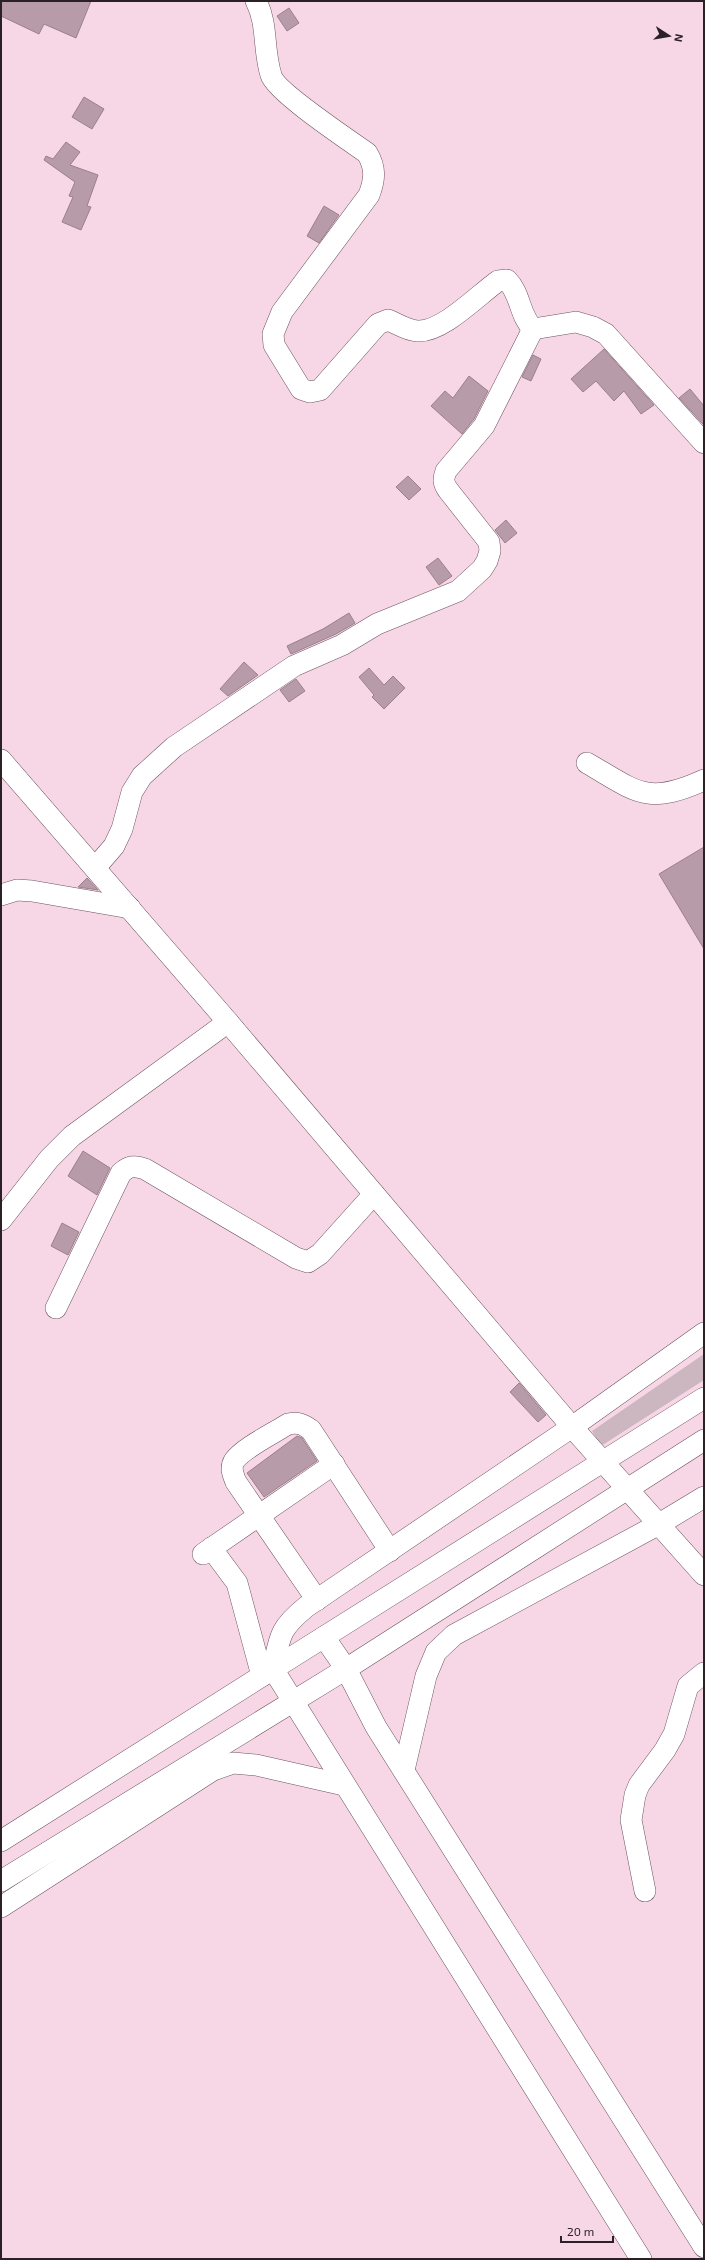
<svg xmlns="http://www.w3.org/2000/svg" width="705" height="2260" font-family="'Exo 2',sans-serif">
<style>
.green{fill:#ccb7c1}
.building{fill:#b89ba9;stroke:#9c7f8d}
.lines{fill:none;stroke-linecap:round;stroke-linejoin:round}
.minor-casing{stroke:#6e5360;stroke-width:22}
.minor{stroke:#fff;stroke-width:21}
</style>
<rect width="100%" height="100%" fill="#f7d7e6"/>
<!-- green -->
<path class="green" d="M704,1354V1380L601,1446L592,1431Z"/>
<!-- building -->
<g class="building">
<path d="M1,1H91L76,38L44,24L39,34L1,16Z"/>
<path d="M289,8L299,23L287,31L277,16Z"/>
<path d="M84,97L104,109L92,129L72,117Z"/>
<path d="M66,142L80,152L70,165L98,175L87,206L91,207L81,230L62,222L73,197L69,196L75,182L44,160L46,156L53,159Z"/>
<path d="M324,206L339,215L319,243L307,236Z"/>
<path d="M604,349L654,405L641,414L624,391L614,401L596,381L583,392L571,379Z"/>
<path d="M533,355L541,359L531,381L522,377Z"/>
<path d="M469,376L488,391L474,419L462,434L431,406L445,391L453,398Z"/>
<path d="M690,389L704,406V425L679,398Z"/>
<path d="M408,476L421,489L409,500L396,487Z"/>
<path d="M506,520L517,533L505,543L495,530Z"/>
<path d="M438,558L452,576L439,585L426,567Z"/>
<path d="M349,613L355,623L336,634L291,654L287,646L323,629Z"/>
<path d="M244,662L258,675L228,696L220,689Z"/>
<path d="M369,668L384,685L393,676L405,688L384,709L372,697L374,695L359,677Z"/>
<path d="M296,679L305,691L289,702L280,690Z"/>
<path d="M704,847V949L659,874Z"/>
<path d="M87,878L98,890L78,887Z"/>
<path d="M83,1151L110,1168L97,1195L68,1176Z"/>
<path d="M62,1223L79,1232L68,1255L51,1246Z"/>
<path d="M519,1383L546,1415L538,1422L510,1392Z"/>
<path d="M297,1436L302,1438L317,1461L264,1497L247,1473Z"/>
</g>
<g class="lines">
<!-- minor casing -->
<g class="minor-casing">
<g id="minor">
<path d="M256,1C268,24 263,50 271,75C275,91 350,141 367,153C376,168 375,179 369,195L282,312L273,334L274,345L301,389L310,392L320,390L378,324L388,320C398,324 406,330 417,331C442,333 478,295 498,281L507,280C521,294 519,315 533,329L576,322L593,327L606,334L704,443"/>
<path d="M1,760L228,1022L572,1427L704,1575"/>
<path d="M587,763C637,792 647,806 704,780"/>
<path d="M95,868L114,846L122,829L132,792L142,776L174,747L294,666L342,645L377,624L458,591L482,569L487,561L490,551L489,542L448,490C443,483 443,479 446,471L484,426L533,329"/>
<path d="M1,895L17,890L32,891L130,908"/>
<path d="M1,1220L49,1159L72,1136L228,1022"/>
<path d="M56,1308L121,1173C129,1166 134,1165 145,1169L296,1258L308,1262L320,1254L374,1194"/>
<path d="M704,1440L346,1669L376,1727L704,2247"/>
<path d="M211,1548L237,1583L262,1676"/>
<path d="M203,1554L334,1464"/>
<path d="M317,1600L236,1482C233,1475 230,1468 234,1461C243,1448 274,1433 288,1424C298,1422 303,1424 311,1430L390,1551"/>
<path d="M404,1770L426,1676L436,1652L454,1635L661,1523L704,1497"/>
<path d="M1,1841L273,1669C280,1636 279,1629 306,1607L572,1427L704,1333"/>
<path d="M1,1881L346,1669L324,1637"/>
<path d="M645,1891L631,1820L635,1795L639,1785L665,1750L674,1734L688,1686L704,1673"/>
<path d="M1,1907L213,1770L233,1763L256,1765L344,1785"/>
<path d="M641,2259L273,1669L704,1398"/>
</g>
</g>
<!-- minor -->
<use href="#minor" class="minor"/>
</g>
<!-- border -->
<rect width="705" height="2260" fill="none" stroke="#2b2025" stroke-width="4"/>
<!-- north arrow -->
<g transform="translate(669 36) rotate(102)" stroke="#f7d7e6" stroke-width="3" paint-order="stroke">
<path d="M0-3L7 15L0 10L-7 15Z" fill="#2b2025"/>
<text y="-6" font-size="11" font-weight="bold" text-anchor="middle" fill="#2b2025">N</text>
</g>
<!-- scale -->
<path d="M561 2236v6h52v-6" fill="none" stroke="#2b2025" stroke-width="2"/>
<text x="567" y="2236" font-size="12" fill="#2b2025" stroke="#f7d7e6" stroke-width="3" paint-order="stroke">20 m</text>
</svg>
